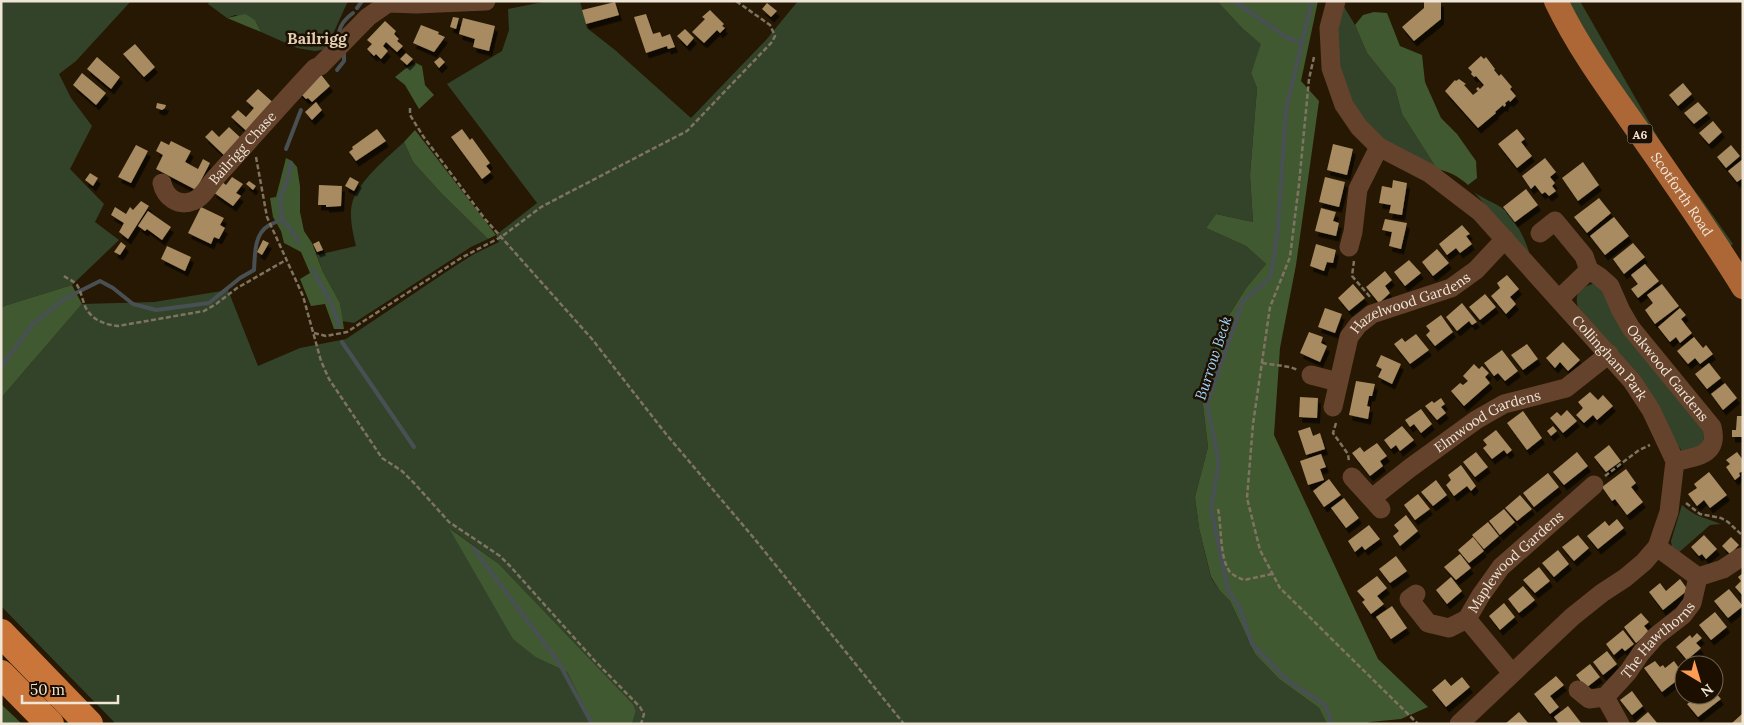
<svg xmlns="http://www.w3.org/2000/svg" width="1744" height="725" font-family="Lora,serif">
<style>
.green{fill:#334329}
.forest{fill:#415931}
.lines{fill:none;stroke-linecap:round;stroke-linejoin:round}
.stream{stroke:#485054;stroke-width:4}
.building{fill:#a88b60;filter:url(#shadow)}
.path{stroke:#7f7461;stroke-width:2.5;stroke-dasharray:5 2.5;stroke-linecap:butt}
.minor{stroke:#64422c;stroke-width:19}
.major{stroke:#ad6737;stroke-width:24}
.highway{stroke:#ca763a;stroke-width:28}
.labels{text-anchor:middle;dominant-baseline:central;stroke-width:5;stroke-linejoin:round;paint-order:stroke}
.shield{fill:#1c0f00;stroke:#b0a697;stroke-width:1}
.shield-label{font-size:12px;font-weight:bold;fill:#efe6d8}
.street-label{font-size:14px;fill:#efe6d8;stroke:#1c0f00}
.water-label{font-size:15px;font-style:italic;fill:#9fd6fd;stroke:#1c0f00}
.quarter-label{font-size:16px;font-weight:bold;fill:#e0cdb2;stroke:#1c0f00}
</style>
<defs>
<filter id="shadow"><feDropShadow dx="3" dy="5.5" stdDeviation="0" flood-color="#0009"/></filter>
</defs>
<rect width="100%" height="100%" fill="#261802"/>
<!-- green -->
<g class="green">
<path d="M1,1H131L76,61L59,74L71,98L92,126L70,169L104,204L95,222L119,240L72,285L4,306L1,309Z"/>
<path d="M210,1H348L332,36L335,42L328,49L315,51L297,48L261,32L255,20L235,15L227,18L208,4Z"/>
<path d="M548,1H580L587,28L615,50L691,118L766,40L798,1H1217L1243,29L1262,44L1251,73L1257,88L1250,175L1253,222L1216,214L1206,228L1246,246L1266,264L1246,288L1223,325L1201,388L1208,447L1195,497L1199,528L1211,578L1220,591L1230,601L1255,654L1279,679L1319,708L1327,724H632L636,711L633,704L499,564L451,529L490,596L537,658L567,672L593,724H116L1,606V398L82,304L154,302L228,290L258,366L300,348L346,339L449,270L474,254L499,242L496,235L537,203L447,84L502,51L509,30L508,9Z"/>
<path d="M1568,1H1580L1672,162L1702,200L1733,244L1730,246L1671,162L1581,26Z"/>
<path d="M1343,5L1355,25L1367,53L1395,88L1402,114L1437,169C1421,161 1396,151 1383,140C1353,115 1334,71 1338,31C1339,23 1341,14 1343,5Z"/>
<path d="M404,142L413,162L440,192L488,239L471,247L354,323L342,321L340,303L323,272L317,255L356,246C353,234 349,216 352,204C357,182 388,157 404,142Z"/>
<path d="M1474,192C1483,199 1494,202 1502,208C1515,219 1524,236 1529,252L1527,253Z"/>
<path d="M1596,283L1705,428L1702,450L1682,451L1580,312C1572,295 1579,287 1596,283Z"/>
<path d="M1682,505C1697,518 1704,517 1721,524L1710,525L1677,554L1672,547L1671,541Z"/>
</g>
<!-- forest -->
<g class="forest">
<path d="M1217,1H1318L1301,81L1319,101L1296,265L1280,348L1274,435L1378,659L1428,707L1401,719L1370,722L1365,724H1327L1319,708L1279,679L1255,654L1230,601L1220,591L1211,577L1199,528L1195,497L1208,447L1201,388L1223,325L1246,288L1266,264L1246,246L1206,228L1216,214L1253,222L1250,175L1257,88L1251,73L1261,44L1243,29Z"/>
<path d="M1374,12L1387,13L1400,46L1422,55L1425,82L1441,118L1457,134L1476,161L1477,178L1468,185C1458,176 1450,172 1437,169L1402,114L1395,88L1367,53L1355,25L1363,15Z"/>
<path d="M245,14L255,20L261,32L227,18Z"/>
<path d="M416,63L422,66L425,85L434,95L419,109L405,85L395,77L405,69Z"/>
<path d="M415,130L496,235L488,239L440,192L413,162L404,142Z"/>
<path d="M286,158L292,161L297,167L300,186V212L304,231L312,243L323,272L340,303L344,329H334L325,304L311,306L300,279L310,273L301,252L284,243L281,231L273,217L270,198L276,197Z"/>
<path d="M72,285L82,304L1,398V309L4,306Z"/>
<path d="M449,528L499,564L633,704L636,711L632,724H593L567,672L537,658L513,639Z"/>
<path d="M1,704L22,724H1Z"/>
</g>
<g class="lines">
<!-- stream -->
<g class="stream">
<path d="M1234,1L1286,37L1302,43"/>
<path d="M1312,1L1286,109L1278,229L1271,277L1243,301L1207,404L1219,462L1211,509L1228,590L1240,608L1252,644L1287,680L1325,705L1330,717V724"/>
<path d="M357,8L362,1"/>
<path d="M339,37C338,27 345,19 353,13"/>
<path d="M337,70L344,61V53"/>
<path d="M286,149L301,110"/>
<path d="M282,219L295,235L298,242"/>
<path d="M313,270L332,305L339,326"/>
<path d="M342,342L414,447"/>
<path d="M1,367L32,325L64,299L100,281L113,288L133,304L156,310L209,303L240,278L254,270C255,256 254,234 268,226C272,223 278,222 282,219L280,198L287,182L291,163"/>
<path d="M473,548L559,663L592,724"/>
</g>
</g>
<!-- building -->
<g class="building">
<path d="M1424,1H1441V19L1414,41L1402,27L1424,8Z"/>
<path d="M615,2L619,15L586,24L582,10Z"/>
<path d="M767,3L777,11L771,17L762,9Z"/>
<path d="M710,10L724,24L722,26L725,28L720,33L717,30L704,43L692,32L705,19L702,17Z"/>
<path d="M646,14L653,34L660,32L662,37L670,34L675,47L668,49L667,46L646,53L634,17Z"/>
<path d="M453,17L459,18L456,29L450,27Z"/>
<path d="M463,18L495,26L489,51L473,47L475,39L459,34Z"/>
<path d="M385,21L396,31L394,34L399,39L397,41L403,46L397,52L386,42L383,46L388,51L381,59L376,54L374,56L367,49L372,44L367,40Z"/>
<path d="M421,25L439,32L438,34L445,37L434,52L413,43Z"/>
<path d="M685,29L694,38L687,46L677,36Z"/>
<path d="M135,44L155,67L144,77L123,54Z"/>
<path d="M406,53L413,59L407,65L400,59Z"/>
<path d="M1481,56L1484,59L1486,57L1495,69L1494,70L1499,76L1501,74L1512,87L1510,89L1516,96L1510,102L1509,100L1505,103L1506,105L1504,107L1503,105L1495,112L1496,113L1478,128L1445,91L1455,80L1456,81L1459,79L1466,84L1464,85L1473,95L1478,91L1476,89L1478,87L1480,89L1484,85L1476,76L1474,77L1471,74L1472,72L1468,68Z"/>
<path d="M97,57L120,77L111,89L87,69Z"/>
<path d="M440,57L445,62L439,68L434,62Z"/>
<path d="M319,72L330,86L312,102L308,98L306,99L298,91Z"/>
<path d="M82,73L106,93L96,105L73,85Z"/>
<path d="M1683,83L1692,94L1678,106L1669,95Z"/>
<path d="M258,89L277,106L251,135L231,117L238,110L246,117L254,108L246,101Z"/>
<path d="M316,102L322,110L312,120L305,112Z"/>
<path d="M1698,102L1708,113L1694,124L1684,113Z"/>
<path d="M157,103L166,105L165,108L162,110L156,108Z"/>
<path d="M1713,121L1722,132L1709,144L1699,133Z"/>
<path d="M229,127L242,139L226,157L205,137L212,130L219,137Z"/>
<path d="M377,129L386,141L356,161L349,152L353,149L352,147Z"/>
<path d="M462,129L470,140L472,138L490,163L486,166L491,172L482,179L451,137Z"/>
<path d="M1517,129L1525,139L1521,142L1532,156L1517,168L1498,144Z"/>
<path d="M161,141L169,145L171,141L191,151L185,162L198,169L203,159L210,163L196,190L156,169L163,155L156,151Z"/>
<path d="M1333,144L1353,149L1347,175L1327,170Z"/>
<path d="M136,145L148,151L131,183L118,177Z"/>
<path d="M1731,145L1740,156L1726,168L1717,157Z"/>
<path d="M1545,158L1556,172L1550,177L1555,183L1552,186L1556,191L1549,196L1545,192L1542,194L1535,185L1531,189L1522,176Z"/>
<path d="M1743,159V178L1737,182L1728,171Z"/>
<path d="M1583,162L1599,185L1578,201L1562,178Z"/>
<path d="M90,173L98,178L93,186L85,180Z"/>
<path d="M232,177L243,184L236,193L241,196L233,206L213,192L221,181L226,185Z"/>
<path d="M350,177L359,182L354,191L345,186Z"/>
<path d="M1325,177L1345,182L1339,207L1319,202Z"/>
<path d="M1393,180L1407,183L1402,215L1389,213L1391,205L1379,203L1382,186L1392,188Z"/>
<path d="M249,181L256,186L253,190L246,184Z"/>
<path d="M319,185L342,186L341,206L326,207V205H318Z"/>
<path d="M1526,189L1538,205L1515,222L1503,207Z"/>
<path d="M1599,198L1611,213L1587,233L1574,217Z"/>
<path d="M141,201L149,206L128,239L119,232L124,223L111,215L115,207L126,214L130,207L133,210Z"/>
<path d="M201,207L224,218L220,225L225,228L219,239L214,237L211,244L188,233Z"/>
<path d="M1321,208L1336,212L1333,221L1339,223L1336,236L1315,231Z"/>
<path d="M148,211L171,227L162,240L147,229L145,231L138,226Z"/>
<path d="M1614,217L1629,236L1605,255L1590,236Z"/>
<path d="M1385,219L1407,223L1401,249L1389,246L1392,232L1382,230Z"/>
<path d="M1462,225L1470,234L1466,236L1472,244L1460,253L1456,248L1447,255L1439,244Z"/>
<path d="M263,240L269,243L262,255L257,252Z"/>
<path d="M319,241L323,250L317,252L313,244Z"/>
<path d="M121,242L126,246L120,255L114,252Z"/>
<path d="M1633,243L1645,257L1624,274L1613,259Z"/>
<path d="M1316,244L1336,250L1333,263L1327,262L1324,271L1310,266Z"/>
<path d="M167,246L191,257L185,271L161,259Z"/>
<path d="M1437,249L1449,263L1433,276L1422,262Z"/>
<path d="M1409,260L1421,273L1405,286L1394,272Z"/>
<path d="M1645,264L1659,281L1638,298L1631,289L1638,284L1631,275Z"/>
<path d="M1385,271L1392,280L1385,286L1390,293L1379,303L1366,287Z"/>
<path d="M1507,275L1519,289L1510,297L1516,304L1506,314L1491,296L1500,288L1497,283Z"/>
<path d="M1353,284L1365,298L1349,311L1338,298Z"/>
<path d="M1662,284L1679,306L1655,324L1645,310L1653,303L1647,295Z"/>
<path d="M1485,294L1496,307L1480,320L1469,307Z"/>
<path d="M1462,303L1477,322L1472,325L1469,321L1457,331L1446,317Z"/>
<path d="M1325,308L1342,314L1335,333L1318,327Z"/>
<path d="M1680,308L1686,315L1681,319L1692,333L1680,343L1676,337L1670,342L1658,327Z"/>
<path d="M1441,315L1453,332L1435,346L1426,335L1430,331L1426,326Z"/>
<path d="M1309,332L1323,337L1321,343L1327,346L1320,362L1300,353Z"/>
<path d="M1416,334L1429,350L1410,364L1394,344L1402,338L1405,342Z"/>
<path d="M1694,337L1703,348L1706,345L1713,354L1700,364L1695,358L1688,364L1677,351Z"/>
<path d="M1563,342L1580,360L1568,371L1560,362L1555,368L1546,358Z"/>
<path d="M1527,344L1538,359L1523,370L1511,355Z"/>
<path d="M1502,350L1518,371L1505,381L1498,373L1494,376L1484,363Z"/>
<path d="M1381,355L1401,364L1392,384L1378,377L1382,369L1376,366Z"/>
<path d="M1709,363L1721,378L1707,389L1695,374Z"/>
<path d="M1474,364L1479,369L1482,366L1489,373L1485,377L1490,383L1464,406L1451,391L1460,383L1463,385L1468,381L1463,376Z"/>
<path d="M1356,381L1375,384L1372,396H1369L1367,406L1370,407L1368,419L1349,415Z"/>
<path d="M1725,383L1737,398L1723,410L1711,394Z"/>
<path d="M1590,392L1598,400L1603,395L1613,406L1597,420L1593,415L1584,423L1576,415L1583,408L1578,402Z"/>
<path d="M1300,397L1318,398L1317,418L1299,417Z"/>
<path d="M1441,398L1445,404L1441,407L1446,413L1437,420L1425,406L1432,401L1434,403Z"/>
<path d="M1421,409L1432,424L1421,433L1414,424L1410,427L1405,420Z"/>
<path d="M1567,410L1577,421L1563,433L1550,418L1557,412L1561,416Z"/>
<path d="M1523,411L1542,438L1527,450L1507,423Z"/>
<path d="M1737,416H1743V437H1732V430H1736Z"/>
<path d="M1402,426L1414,440L1400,451L1396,445L1391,449L1384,440Z"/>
<path d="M1553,426L1557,431L1551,436L1547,431Z"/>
<path d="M1310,427L1313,436L1320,433L1325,449L1306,455L1298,431Z"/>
<path d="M1496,430L1512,450L1507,454L1504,450L1492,459L1483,448L1487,445L1483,440Z"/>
<path d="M1377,443L1387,456L1380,461L1383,466L1370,476L1352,453L1360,447L1364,452Z"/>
<path d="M1609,445L1621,461L1606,472L1594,457Z"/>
<path d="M1476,452L1488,467L1475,477L1463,462Z"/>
<path d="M1577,452L1588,466L1564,485L1553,472Z"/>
<path d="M1737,452L1743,460V471L1739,473L1740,476L1735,480L1726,467L1730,464L1726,460Z"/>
<path d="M1321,454L1326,467L1320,469L1324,480L1308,485L1300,461Z"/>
<path d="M1461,465L1476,486L1471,491L1467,486L1454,496L1446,485L1451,480L1448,475Z"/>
<path d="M1626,469L1636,483L1631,487L1643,502L1627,515L1615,499L1612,501L1602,487Z"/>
<path d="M1709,472L1727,495L1710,508L1704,500L1697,506L1688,494L1697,488L1694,484Z"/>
<path d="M1548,473L1559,487L1534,507L1523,493Z"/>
<path d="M1329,479L1341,495L1324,507L1313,491Z"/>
<path d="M1436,480L1447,495L1433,506L1421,492Z"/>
<path d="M1418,494L1430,509L1415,520L1404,505Z"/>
<path d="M1520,495L1532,509L1517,521L1505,508Z"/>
<path d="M1344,498L1359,518L1346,528L1331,508Z"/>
<path d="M1504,509L1515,522L1500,535L1489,521Z"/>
<path d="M1406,515L1418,531L1400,546L1393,536L1399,531L1394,525Z"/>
<path d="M1617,519L1624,528L1598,549L1587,536L1605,521L1609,526Z"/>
<path d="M1488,522L1499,536L1484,549L1472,535Z"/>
<path d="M1369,525L1380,539L1365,550L1362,546L1355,552L1348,541Z"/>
<path d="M1578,535L1589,548L1574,561L1562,547Z"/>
<path d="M1704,535L1717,549L1706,559L1702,554L1699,556L1691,547Z"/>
<path d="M1473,537L1484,551L1469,563L1458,550Z"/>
<path d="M1731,537L1739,545L1730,554L1722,546Z"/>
<path d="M1558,550L1569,564L1554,577L1542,563Z"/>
<path d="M1460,554L1471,568L1456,580L1444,567Z"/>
<path d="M1396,556L1407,571L1390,583L1379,569Z"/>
<path d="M1539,567L1550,581L1535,593L1523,580Z"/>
<path d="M1743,573V596L1735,587L1741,581L1738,577Z"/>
<path d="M1377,576L1387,588L1377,596L1384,604L1371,614L1362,602L1365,600L1357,591Z"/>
<path d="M1451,577L1462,591L1447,604L1436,590Z"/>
<path d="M1680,579L1688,590L1663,610L1649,592L1660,583L1666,591Z"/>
<path d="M1523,586L1535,600L1519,613L1508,599Z"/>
<path d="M1729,589L1743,606L1728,618L1714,601Z"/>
<path d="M1504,603L1515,617L1500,630L1489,616Z"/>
<path d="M1392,606L1407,628L1391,639L1376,617Z"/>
<path d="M1715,612L1727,627L1711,640L1699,625Z"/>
<path d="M1641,613L1649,622L1644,626L1649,632L1636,643L1624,627Z"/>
<path d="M1623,630L1634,644L1625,651L1622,648L1614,655L1606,644Z"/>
<path d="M1697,633L1702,638L1696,643L1701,648L1687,660L1676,647L1690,635L1692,638Z"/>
<path d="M1607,651L1617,664L1603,675L1593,662Z"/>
<path d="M1655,661L1660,667L1663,665L1665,668L1674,661L1684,675L1662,692L1644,668Z"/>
<path d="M1590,664L1600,677L1586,688L1576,675Z"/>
<path d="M1556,676L1564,685L1550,696L1559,707L1550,714L1534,694Z"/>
<path d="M1462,677L1470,687L1446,707L1432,690L1445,679L1451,686Z"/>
<path d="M1632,691L1643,706L1632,715L1620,700Z"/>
<path d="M1714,691L1721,699L1698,717L1687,704L1699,695L1704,696L1714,695Z"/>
<path d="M1568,706L1582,724H1559L1554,717Z"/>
<path d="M1519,712L1529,724H1505Z"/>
<path d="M1648,712L1658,724H1634Z"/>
<path d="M1743,713V724H1731Z"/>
</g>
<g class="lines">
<!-- path -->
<g class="path">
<path d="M1314,57L1309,79L1299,184L1290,257L1270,307L1253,424L1247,498L1260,550L1280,588L1418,724"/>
<path d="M410,108V115L423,136L485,219L592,339L666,434L753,537L904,724"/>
<path d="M256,157L267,217L303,296L321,361L329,379L382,458L402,471L415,484L449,522L500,556L510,566L594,660L640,707L644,714L641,724"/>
<path d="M1354,261L1352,276L1371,298"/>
<path d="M64,276C68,279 74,281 77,285C82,293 83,304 87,310C94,321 107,325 118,326L204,311L216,304L237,288L286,260"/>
<path d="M314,333L326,336L347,332L461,258L501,237L541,207L687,131L772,42L775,36L770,25L736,1"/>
<path d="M1262,363L1290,367L1298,370"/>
<path d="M1336,423L1333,433L1348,454L1349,462"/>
<path d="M1605,476L1639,450L1650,445"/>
<path d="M1686,503L1700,514L1721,518L1728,522L1743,536"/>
<path d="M1218,509C1222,527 1219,557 1230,572C1234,576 1239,578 1244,580L1272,574"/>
</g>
<!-- minor -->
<g class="minor">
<path id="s1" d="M1336,1L1329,28L1331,68L1344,105L1359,127L1379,147L1429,173L1480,212L1632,381L1651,410L1675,461L1669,512L1657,547L1644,562L1625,578L1602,593L1572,617L1459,724"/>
<path id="s2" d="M162,183C165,197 178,207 193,201C204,197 209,184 217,176C250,140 282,103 315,68L320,66L368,17L388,3L416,4L486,1"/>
<path id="s3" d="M1540,233L1555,221L1584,256L1589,270L1600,277L1610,286L1621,311L1631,328L1712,427C1719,454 1697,458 1675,461"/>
<path d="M1349,247L1353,232L1358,189L1379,147"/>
<path d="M1559,299L1589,270"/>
<path d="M1311,375L1338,382"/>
<path id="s4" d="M1333,407L1349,337L1358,325L1372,314L1451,288L1476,270L1505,239"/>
<path d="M1352,477L1381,509"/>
<path id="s5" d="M1372,498L1410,468L1476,420L1504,404L1566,388L1609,354"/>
<path d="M1657,547L1698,577L1723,569L1741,557"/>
<path d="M1416,594L1409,599L1428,623L1449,628L1467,619"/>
<path id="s6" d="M1512,673L1467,619L1481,595L1501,567L1594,485"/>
<path d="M1578,690L1589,699L1605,697"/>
<path id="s7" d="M1620,724L1605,697L1628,672L1641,653L1656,636L1683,615L1692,603L1698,577"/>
</g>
<!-- major -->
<path class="major" id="s8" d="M1556,1C1578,47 1608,88 1637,129C1673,181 1710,233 1743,287"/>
<!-- highway -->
<g class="highway">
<path d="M1,633L89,724"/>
<path d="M1,674L50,724"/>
</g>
</g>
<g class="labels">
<!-- shield labels -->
<rect class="shield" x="1627.5" y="124.5" width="25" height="19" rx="4"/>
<g class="shield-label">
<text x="1640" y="134">A6</text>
</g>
<!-- street labels -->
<g class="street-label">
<text stroke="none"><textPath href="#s2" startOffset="114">Bailrigg Chase</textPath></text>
<text stroke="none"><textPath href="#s8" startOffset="231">Scotforth Road</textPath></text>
<text stroke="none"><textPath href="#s4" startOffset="144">Hazelwood Gardens</textPath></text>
<text stroke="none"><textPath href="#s1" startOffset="478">Collingham Park</textPath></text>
<text stroke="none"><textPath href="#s3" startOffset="211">Oakwood Gardens</textPath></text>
<text stroke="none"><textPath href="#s5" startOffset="140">Elmwood Gardens</textPath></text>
<text stroke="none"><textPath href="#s6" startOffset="146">Maplewood Gardens</textPath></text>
<text stroke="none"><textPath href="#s7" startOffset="109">The Hawthorns</textPath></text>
</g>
<!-- water labels -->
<g class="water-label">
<text transform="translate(1213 358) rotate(-72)">Burrow Beck</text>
</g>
<!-- quarter labels -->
<g class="quarter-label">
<text x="317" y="38">Bailrigg</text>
</g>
</g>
<!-- border -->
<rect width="1744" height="725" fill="none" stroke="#efe6d8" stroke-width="5"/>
<!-- north arrow -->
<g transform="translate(1699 680) rotate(142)"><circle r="24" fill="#1c0f00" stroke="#706556"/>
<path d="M0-4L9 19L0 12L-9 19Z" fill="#fd9d55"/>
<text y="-8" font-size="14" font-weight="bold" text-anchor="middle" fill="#efe6d8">N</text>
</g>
<!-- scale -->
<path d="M22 695v8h96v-8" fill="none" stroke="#efe6d8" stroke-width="2.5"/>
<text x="30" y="695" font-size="15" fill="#efe6d8" stroke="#1c0f00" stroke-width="4" paint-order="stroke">50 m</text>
</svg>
